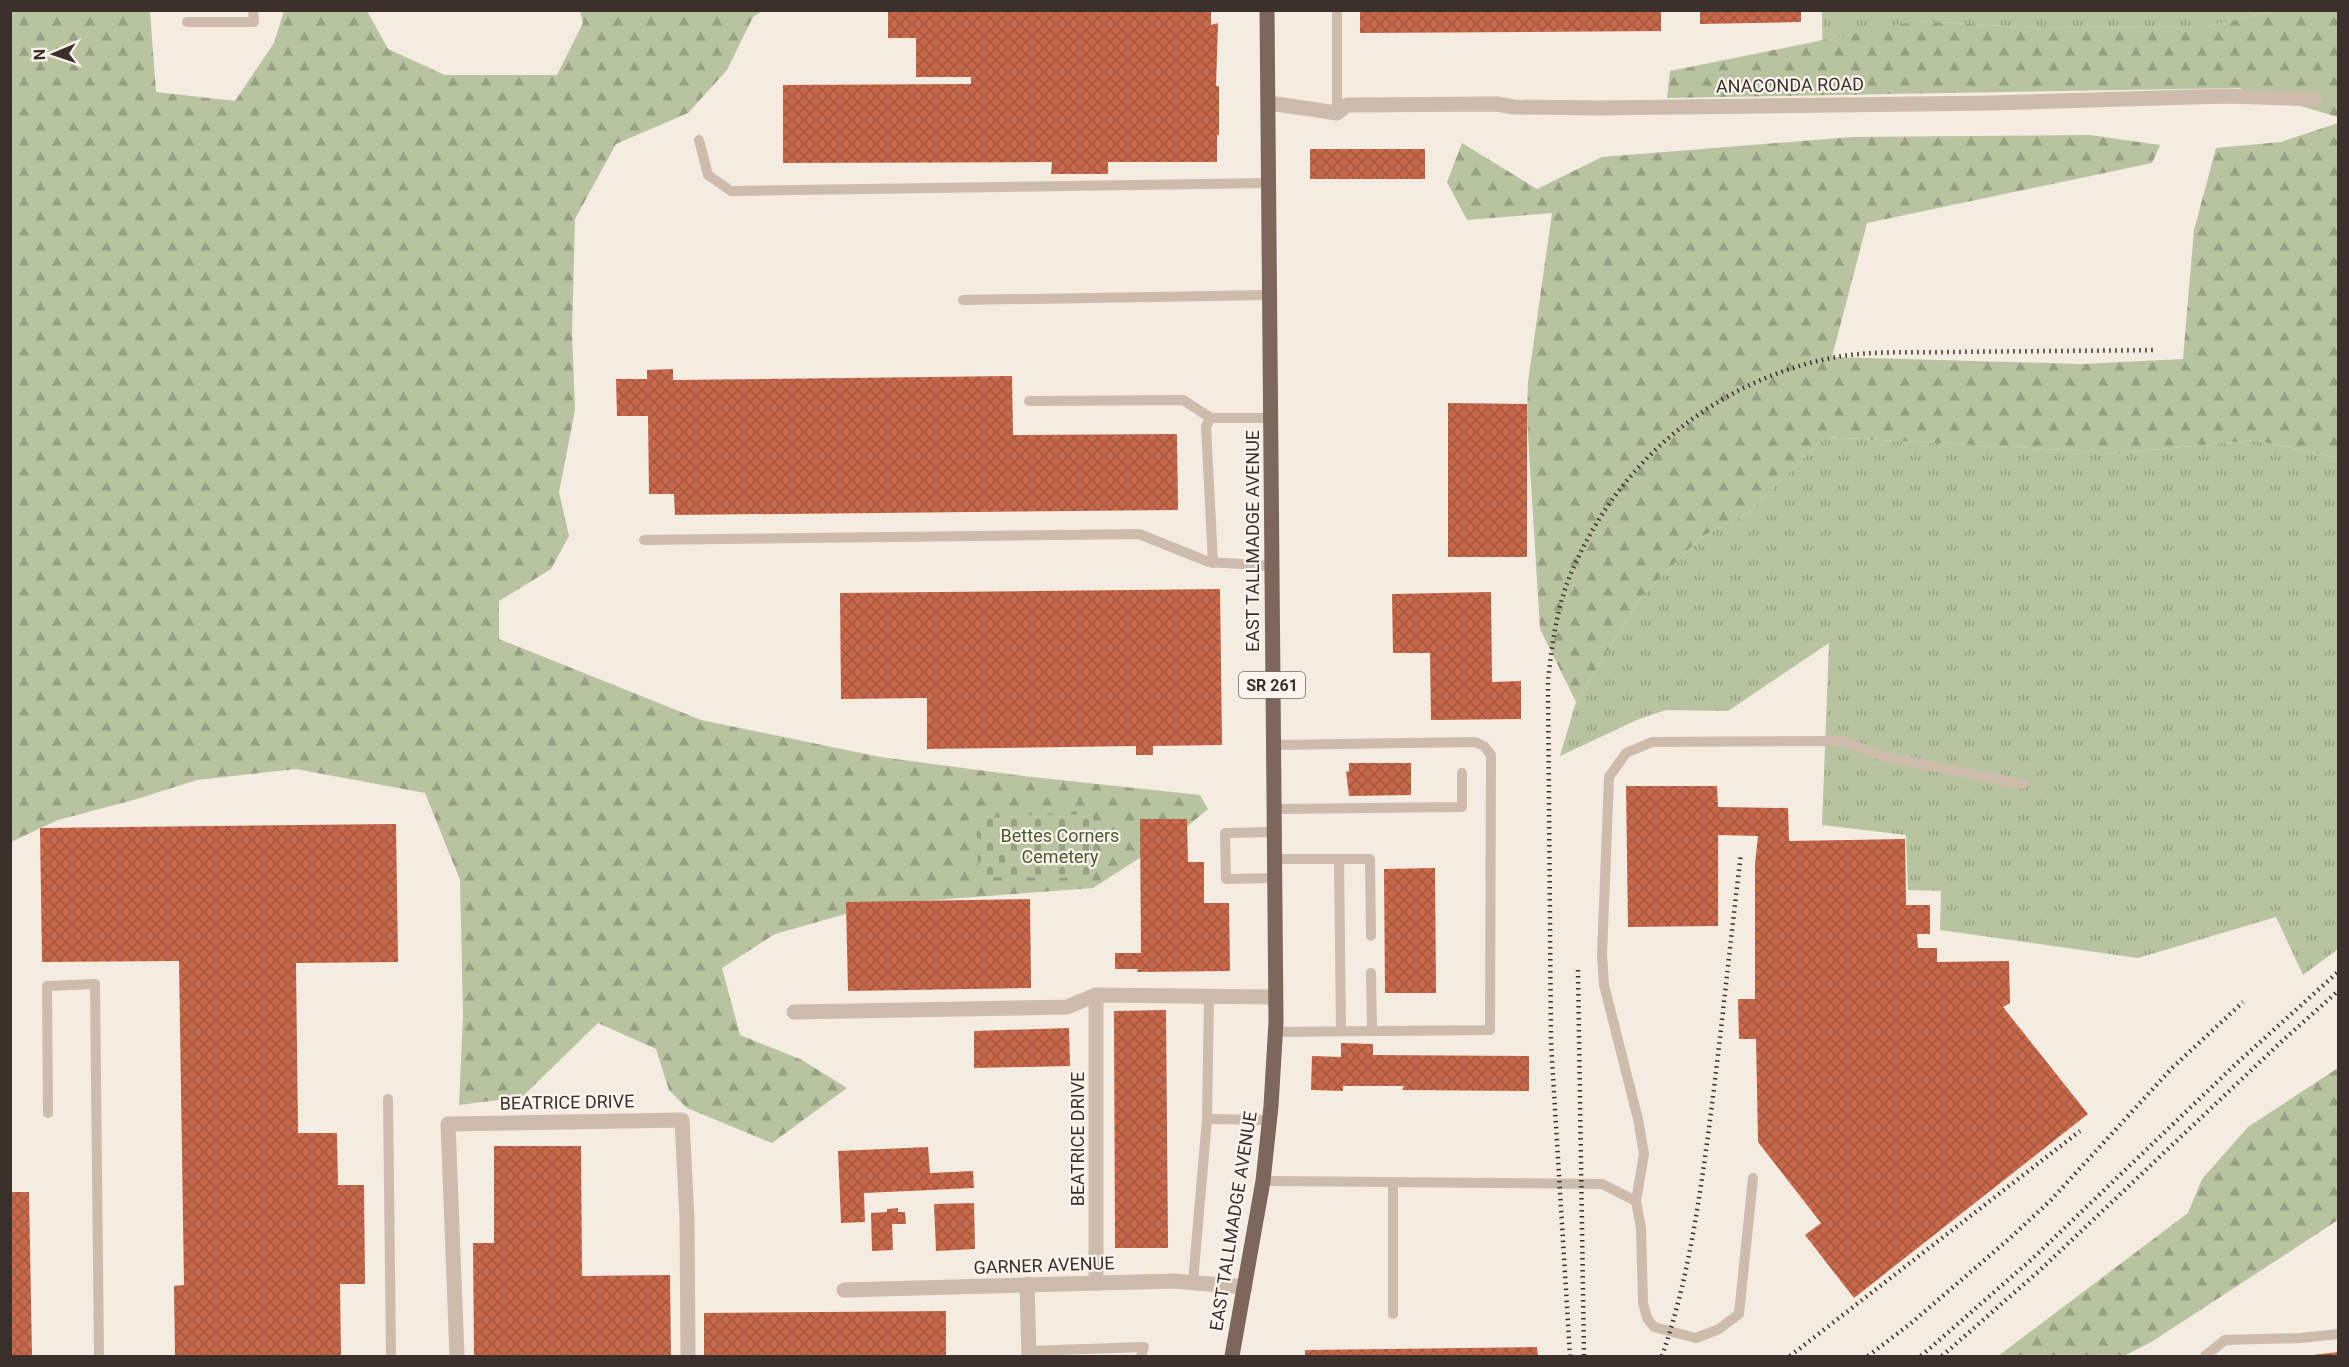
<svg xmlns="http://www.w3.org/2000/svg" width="2349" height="1367" font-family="Roboto,sans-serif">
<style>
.grass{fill:url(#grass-tufts)}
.forest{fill:url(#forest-firs)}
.cemetery{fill:url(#cemetery-stones)}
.building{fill:url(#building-cross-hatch)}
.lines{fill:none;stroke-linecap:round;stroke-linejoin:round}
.service{stroke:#cdbbac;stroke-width:10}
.minor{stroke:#cdbbac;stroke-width:15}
.primary{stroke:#7d675c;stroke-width:15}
.rail{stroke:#3b302b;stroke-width:4.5;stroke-dasharray:1.5 4.5;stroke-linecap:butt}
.labels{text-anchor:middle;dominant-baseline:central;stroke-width:4.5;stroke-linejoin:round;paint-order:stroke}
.shield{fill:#fbf5ee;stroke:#756b66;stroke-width:1.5}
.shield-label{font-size:16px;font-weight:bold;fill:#3b302b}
.street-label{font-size:18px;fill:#3b302b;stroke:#fbf5ee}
.park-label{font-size:18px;fill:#4a5a2e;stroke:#fbf5ee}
</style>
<defs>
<pattern id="grass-tufts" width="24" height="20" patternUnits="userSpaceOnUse" patternTransform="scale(1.5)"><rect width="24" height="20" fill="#b8c4a0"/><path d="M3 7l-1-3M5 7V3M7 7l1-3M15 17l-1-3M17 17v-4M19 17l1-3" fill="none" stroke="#97a083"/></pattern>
<pattern id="forest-firs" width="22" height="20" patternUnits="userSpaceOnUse" patternTransform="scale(1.5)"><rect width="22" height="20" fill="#b8c4a0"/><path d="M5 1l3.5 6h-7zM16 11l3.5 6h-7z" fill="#97a083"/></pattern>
<pattern id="cemetery-stones" width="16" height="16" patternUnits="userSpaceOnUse" patternTransform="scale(1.5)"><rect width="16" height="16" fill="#b8c4a0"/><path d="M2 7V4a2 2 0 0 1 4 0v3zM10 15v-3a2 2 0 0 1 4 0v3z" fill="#97a083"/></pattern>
<pattern id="building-cross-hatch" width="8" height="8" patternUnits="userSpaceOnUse" patternTransform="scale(1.5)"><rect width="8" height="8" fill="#c8694b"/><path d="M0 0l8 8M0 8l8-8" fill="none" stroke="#a4573f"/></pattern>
</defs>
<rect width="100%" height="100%" fill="#f4ebe1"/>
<!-- grass -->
<g class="grass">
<path d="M1822,11H2276L2203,27L2040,28L1917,21L1823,70Z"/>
<path d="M1825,437L2120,453L2254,440L2338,458V949L2303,975L2276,917L2138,958L1940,930L1941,891L1908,890L1906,835L1822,825L1829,643L1728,711L1666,710L1639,719L1560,756L1576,702L1641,597L1701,537L1747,514Z"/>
</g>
<!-- forest -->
<g class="forest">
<path d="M10,11H150L156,92L235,101L274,43L284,11H367L388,49L445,75H557L583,23L580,11H762L753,17L727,70L688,113L616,144L575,219L572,333L575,410L559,492L569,536L551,569L499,601V639L701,720L880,757L1023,776L1200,795L1208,809L1183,830L1093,888L881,904L775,934L722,968L740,1035L802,1060L847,1088L772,1143L687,1108L669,1090L656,1049L598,1023L522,1097L459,1105L463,1017L460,880L425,793L296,769L197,780L137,799L58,820L11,842Z"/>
<path d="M2276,11H2338V117L2239,88L1667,98L1670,71L1917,21L2040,28L2203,27Z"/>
<path d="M2338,123V458L2254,440L2120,453L1825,437L1747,514L1701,537L1641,597L1576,702L1540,629L1527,418L1528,382L1552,213L1467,220L1447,182L1462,143L1537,189L1602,157L1852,137L2090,135L2160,145L2152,163L1867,223L1832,357L2081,364L2183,359L2194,230L2216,148L2281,142Z"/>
<path d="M2338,1068V1220L2153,1341L2124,1356H1998L2188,1213L2202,1179L2248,1127Z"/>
</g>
<!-- cemetery -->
<path class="cemetery" d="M1093,810L1094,878L978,877L977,819Z"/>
<!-- building -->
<g class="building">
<path d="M888,10H1211V25L1218,23L1216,86H1219V135H1217V162H1108V174H1051L1052,162L783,163V85L971,84V77H916V38H888Z"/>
<path d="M1360,10H1661V31L1360,33Z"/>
<path d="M1700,10H1801V22L1700,24Z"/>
<rect x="1310" y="149" width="115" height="30"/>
<path d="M673,369V380L1012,376L1013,435L1177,434L1178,510L675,515L674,494H649L648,416H617L616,379H647V370Z"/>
<path d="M1448,403L1527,404V557H1448Z"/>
<path d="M1220,589L1222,745L1153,746V755H1136V746L927,749V698L841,699L840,593Z"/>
<path d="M1491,592L1492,682L1521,681V719L1431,720L1430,653H1393L1392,594Z"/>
<path d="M1349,763H1411V795L1349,796L1346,771L1349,772Z"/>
<path d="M1626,786H1717L1718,807L1788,808L1789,841L1905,839L1906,905H1930V934H1917L1918,948H1937V962L2009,961L2010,1003L2003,1007L2088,1114L1854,1298L1805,1235L1821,1223L1758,1142L1756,1039H1739L1738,999H1755V864L1758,836L1718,835V926L1628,927Z"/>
<path d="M1140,819H1187L1188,862H1204V903H1229L1230,971L1137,972L1138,969H1115V953H1141Z"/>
<path d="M396,824L398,962L296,963L298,1133H337L338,1185H364L365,1284H340L341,1356H175L174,1286L184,1285L179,961L42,962L40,828Z"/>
<path d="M1435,868L1436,993H1385L1384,869Z"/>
<path d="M1030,899L1031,988L848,991L846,902Z"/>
<path d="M1166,1010L1168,1248H1115L1114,1011Z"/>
<path d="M1069,1028L1070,1066L974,1068V1031Z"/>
<path d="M1341,1043L1373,1044V1055L1529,1056V1091L1402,1090L1404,1086H1343V1091L1311,1090L1312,1056L1341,1057Z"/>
<path d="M494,1146H581L582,1276L670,1275L671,1356H474L473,1243H494Z"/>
<path d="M928,1147L930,1173L973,1171L974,1188L864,1193L865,1222L841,1223L838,1151Z"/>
<path d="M10,1192H29L32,1356H10Z"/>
<path d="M974,1203L975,1249L936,1251L934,1204Z"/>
<path d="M898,1208V1212H905L906,1224H892L893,1250L872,1251L871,1213L887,1212V1209Z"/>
<path d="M946,1311V1356H704V1313Z"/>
<path d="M1537,1347L1538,1356H1305V1350Z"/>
<path d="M2338,1352V1356H2313V1355Z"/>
</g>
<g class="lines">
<!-- service -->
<g class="service">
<path d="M1337,10V113"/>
<path d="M187,22H254L253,10"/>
<path d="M699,140L708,175L731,191L1270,183"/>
<path d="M963,300L1270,295"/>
<path d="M1029,401L1183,400L1211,418"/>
<path d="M644,540L1139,534L1209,562L1272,566"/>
<path d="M1213,563L1206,426L1211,418H1271"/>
<path d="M1273,745L1475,742L1484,746L1491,755L1490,1030L1275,1032"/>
<path d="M1273,809L1462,807V773"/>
<path d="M1274,832L1225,833L1226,879L1274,878"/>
<path d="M1274,859H1370L1371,936"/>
<path d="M1339,859L1341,1031"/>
<path d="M1371,973L1372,1031"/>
<path d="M388,1099L391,1356"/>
<path d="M48,1113L47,986L95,984L99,1356"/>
<path d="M1207,1119L1269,1120"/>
<path d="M1263,1181L1602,1184L1636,1201L1641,1228L1643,1303L1647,1318L1654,1327L1696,1338L1719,1329L1739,1314L1753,1178"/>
<path d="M1393,1183V1314"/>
<path d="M1636,1201L1644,1154L1638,1119L1604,985L1602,955L1609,777L1626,753L1652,742L1842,741L1882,756L2023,784"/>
<path d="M1193,1282L1207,1119L1209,996"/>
<path d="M1029,1351L1144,1347L1141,1356"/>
<path d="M2205,1356L2225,1340L2301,1338L2338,1334"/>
</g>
<!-- minor -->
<g class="minor">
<path d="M1269,103L1337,113L1347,105L1497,104L1514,107L1597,108L1993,103L2227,96L2315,99"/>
<path d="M794,1012L1067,1007L1096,995L1275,997"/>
<path d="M1096,1283V995"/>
<path d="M1027,1284L1029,1356"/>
<path d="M844,1290L1174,1281L1245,1287"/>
<path d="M457,1356L448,1124L682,1120L687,1219L688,1356"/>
</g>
<!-- primary -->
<path class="primary" d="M1232,1356L1263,1181L1271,1106L1276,1022L1267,10"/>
<!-- rail -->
<g class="rail">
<path d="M1578,970L1584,1356"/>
<path d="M1570,1356L1551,1043L1548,681C1552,644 1557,605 1572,571C1619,461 1714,382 1831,358C1870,350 1912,353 1953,352C2021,351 2089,351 2157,350"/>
<path d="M1662,1356C1686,1287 1697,1216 1707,1143C1720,1047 1729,951 1741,854"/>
<path d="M1790,1356L2080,1131"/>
<path d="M1868,1356L1910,1324L2009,1239L2051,1200L2172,1068L2243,1002"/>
<path d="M1921,1356L2032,1259L2238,1062L2338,972"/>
<path d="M1942,1356L2039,1271L2281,1042L2338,991"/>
</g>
</g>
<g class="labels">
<!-- shield labels -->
<rect class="shield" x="1239" y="672" width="66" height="26" rx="4.5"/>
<g class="shield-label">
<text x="1272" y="685">SR 261</text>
</g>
<!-- street labels -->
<g class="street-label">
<text transform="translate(1790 85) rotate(-1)">ANACONDA ROAD</text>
<text transform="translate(1252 541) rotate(-90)">EAST TALLMADGE AVENUE</text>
<text transform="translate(567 1102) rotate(-1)">BEATRICE DRIVE</text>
<text transform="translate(1077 1139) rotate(-90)">BEATRICE DRIVE</text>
<text transform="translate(1233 1221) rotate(-81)">EAST TALLMADGE AVENUE</text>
<text transform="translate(1044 1265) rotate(-2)">GARNER AVENUE</text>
</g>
<!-- park labels -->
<g class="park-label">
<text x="1060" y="835">Bettes Corners<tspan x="1060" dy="21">Cemetery</tspan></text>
</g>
</g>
<!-- border -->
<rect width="2349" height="1367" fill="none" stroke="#3b302b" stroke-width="24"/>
<!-- north arrow -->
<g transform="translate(54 54) rotate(268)" stroke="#fbf5ee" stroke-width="4.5" paint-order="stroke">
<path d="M0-4.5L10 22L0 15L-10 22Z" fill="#3b302b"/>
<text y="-9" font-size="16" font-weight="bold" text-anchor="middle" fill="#3b302b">N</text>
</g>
</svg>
